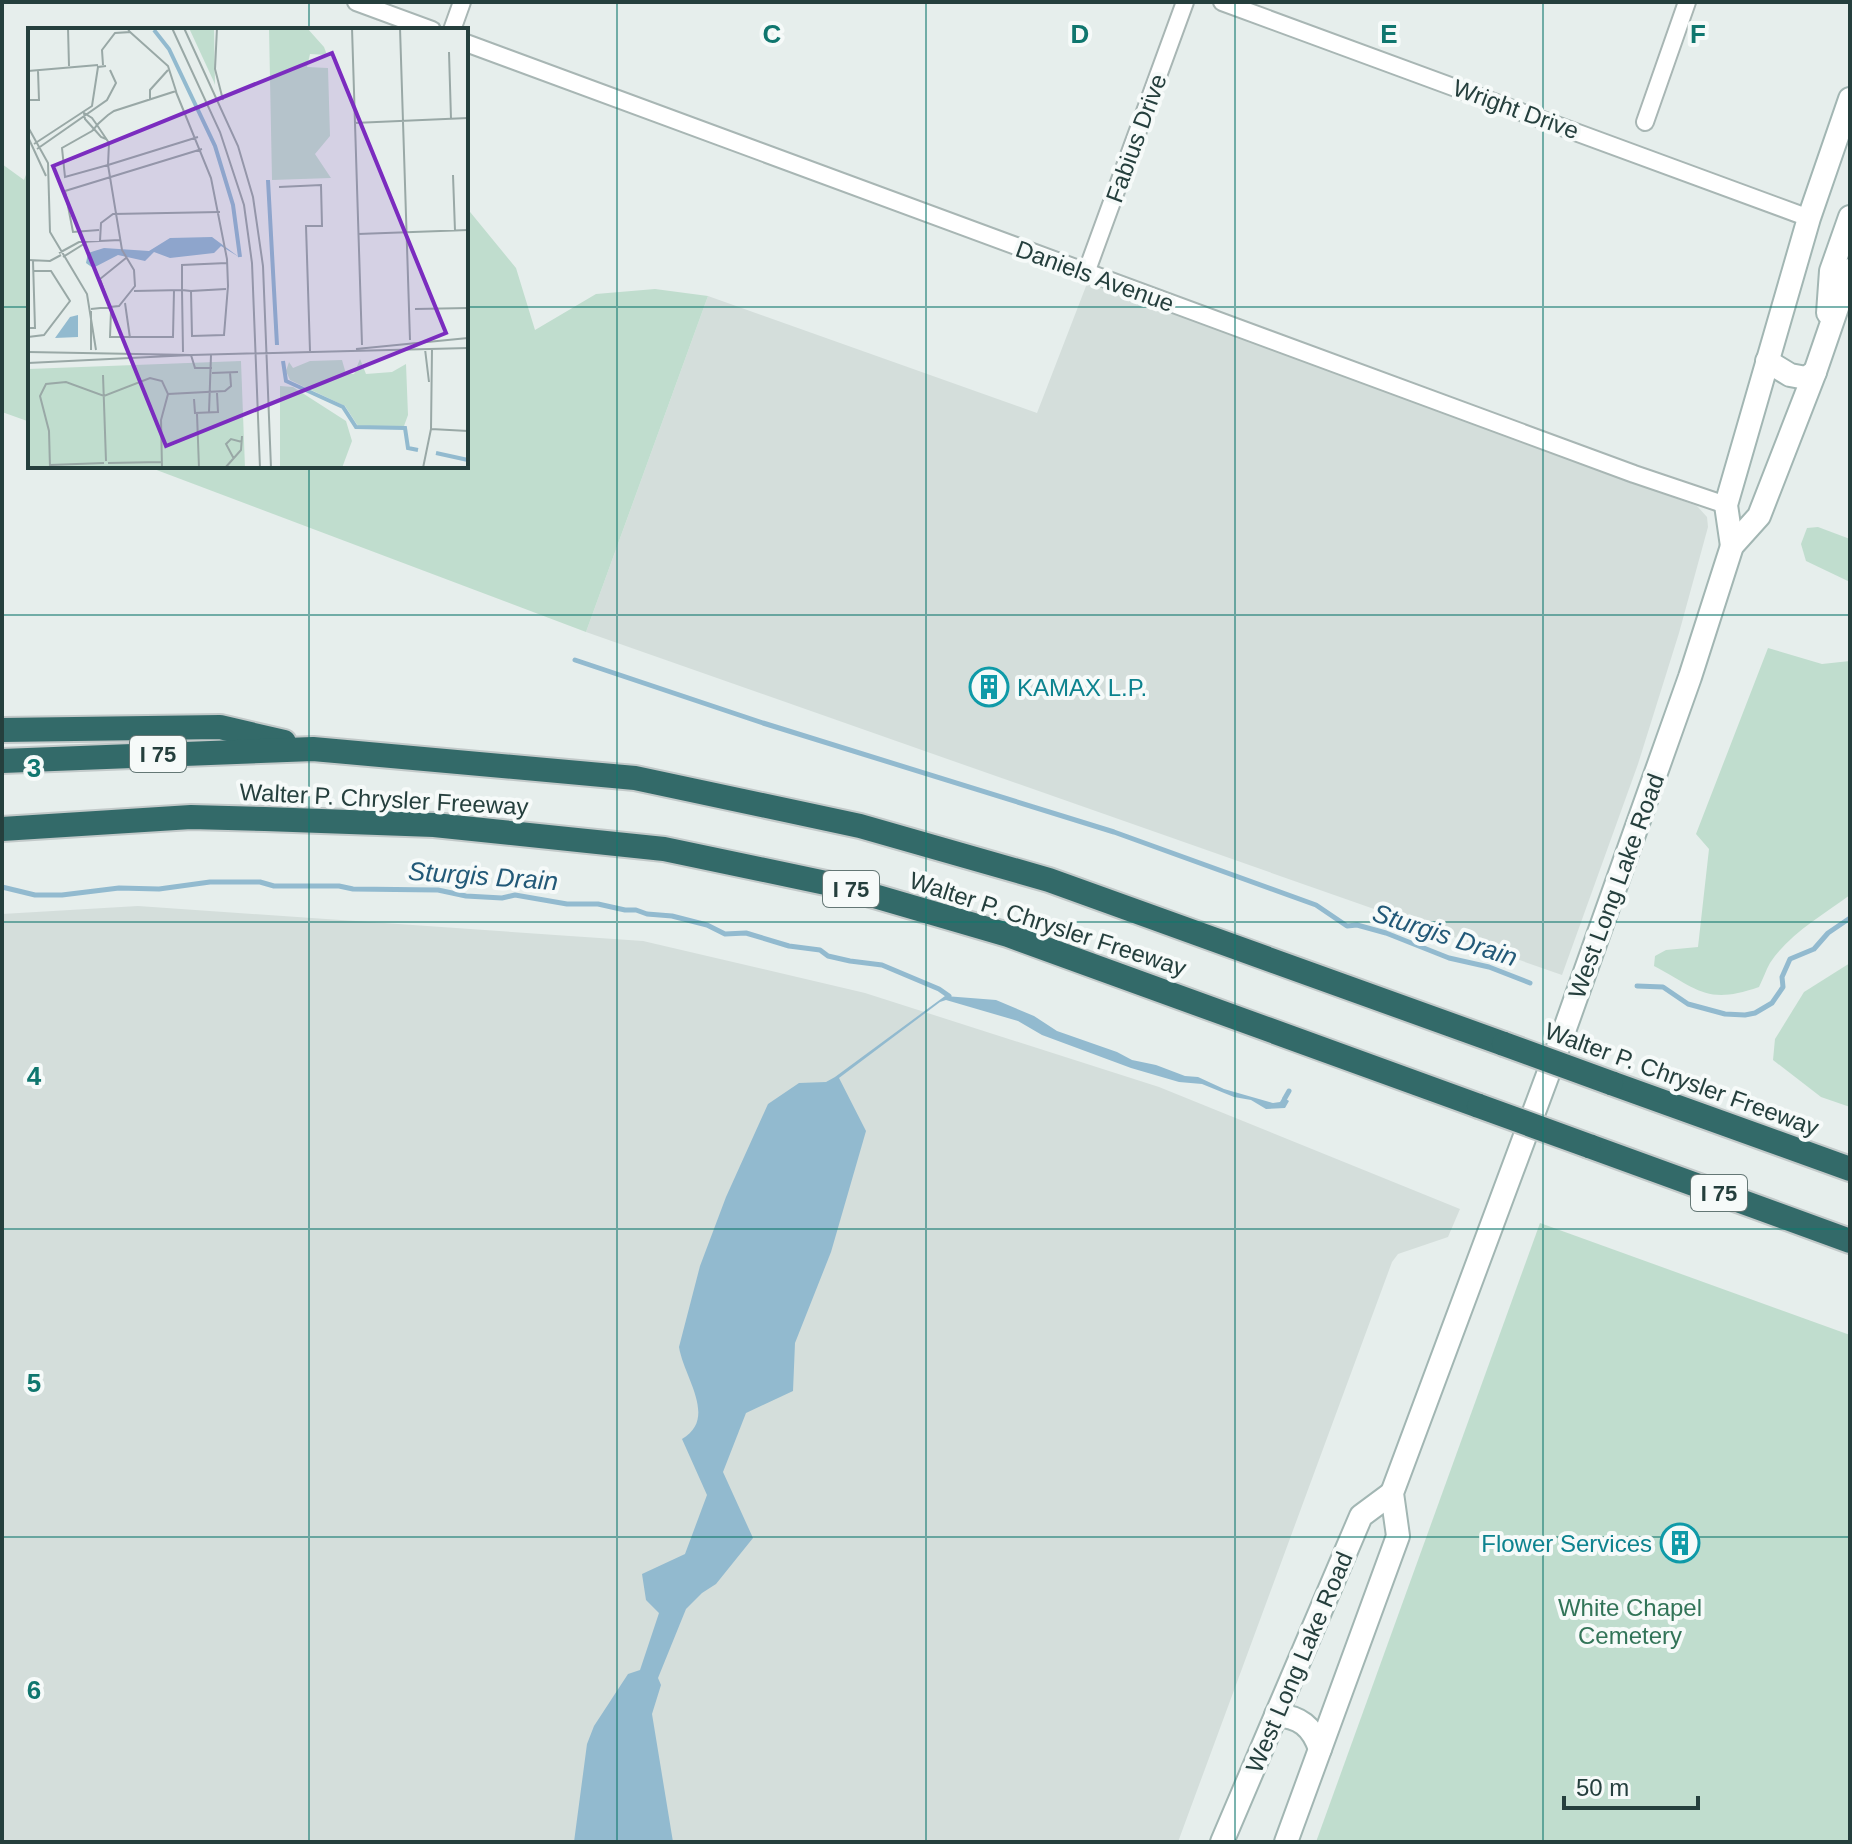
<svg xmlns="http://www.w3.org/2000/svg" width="1852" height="1844" font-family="Arial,sans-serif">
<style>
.built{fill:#d4dedb}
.green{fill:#c0ddce}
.water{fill:#92bacf}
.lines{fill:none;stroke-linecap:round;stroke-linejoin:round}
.stream{stroke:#92bacf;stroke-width:5}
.street-casing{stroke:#a8b6b4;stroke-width:20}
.secondary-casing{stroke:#a2b6b3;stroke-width:26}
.highway-casing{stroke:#c2c9c9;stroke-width:28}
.street{stroke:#fff;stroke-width:16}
.secondary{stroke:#fff;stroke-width:22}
.highway{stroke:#336a69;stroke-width:24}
.highway-bridge-casing{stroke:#c2c9c9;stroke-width:28;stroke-linecap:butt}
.highway-bridge{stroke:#336a69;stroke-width:24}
.grid{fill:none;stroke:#0f766e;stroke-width:2;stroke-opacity:0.55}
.labels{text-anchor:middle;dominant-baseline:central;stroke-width:8;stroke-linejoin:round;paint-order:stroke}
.shield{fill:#f6faf9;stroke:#647775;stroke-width:2}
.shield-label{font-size:22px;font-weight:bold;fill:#253f3d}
.street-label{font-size:24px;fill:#253f3d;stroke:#f6faf9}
.culture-label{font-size:24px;fill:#0d838f;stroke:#f6faf9;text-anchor:start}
.park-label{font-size:24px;fill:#327458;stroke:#f6faf9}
.water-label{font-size:26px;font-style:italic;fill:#225978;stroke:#f6faf9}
.inset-river{fill:none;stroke:#92bacf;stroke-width:4}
.inset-road{fill:none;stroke:#99a8a6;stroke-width:2}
.view{fill:#7b2cbf;fill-opacity:0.15;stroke:#7b2cbf;stroke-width:4}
.inset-edge{fill:none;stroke:#253f3d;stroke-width:4}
.grid-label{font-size:26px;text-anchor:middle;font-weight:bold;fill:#0f766e;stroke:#f6faf9;stroke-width:8;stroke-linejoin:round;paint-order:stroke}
</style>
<rect width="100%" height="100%" fill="#e6eeec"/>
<!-- built -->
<g class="built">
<path d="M1088,281L1697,506L1707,517L1708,527L1679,633L1638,764L1562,975L586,632L708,296L1037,413Z"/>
<path d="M138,906L643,941L865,993L1159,1087L1460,1209L1448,1237L1398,1254L1392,1262L1178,1842H2V914Z"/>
</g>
<!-- green -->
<g class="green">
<path d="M2,164L24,180L30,164V422L2,412Z"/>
<path d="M466,207L516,268L535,330L596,294L655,289L708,296L586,632L146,466H466Z"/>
<path d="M1818,527L1850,539V582L1806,561L1801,544L1807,528Z"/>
<path d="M1768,648L1822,664L1850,661V895C1823,915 1789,934 1770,963C1766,970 1763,979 1759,987C1707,1005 1699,990 1654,966L1655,956L1666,950L1698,947L1709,849L1696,834Z"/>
<path d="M1850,963V1107L1821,1097L1773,1060L1775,1039L1804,992Z"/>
<path d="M1540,1223L1850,1335V1842H1316Z"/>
</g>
<!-- water -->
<path class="water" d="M945,996L996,1000L1034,1016L1057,1031L1117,1052L1132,1060L1156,1065L1185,1076L1198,1077L1224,1089L1273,1103L1280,1102L1283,1097L1289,1101L1285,1108L1266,1109L1251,1100L1234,1097L1202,1084L1179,1082L1131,1068L1042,1035L1018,1021L946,1000L940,1002L839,1078L866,1131L831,1252L795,1343L793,1391L746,1413L723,1472L753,1538L716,1584L702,1593L686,1609L658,1678L661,1685L652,1714L673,1842H574L587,1744L594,1726L628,1674L640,1670L659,1613L646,1600L642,1574L685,1554L707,1495L682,1439C718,1418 684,1378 679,1347L700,1266L726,1197L768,1104L799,1083L826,1082L835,1077Z"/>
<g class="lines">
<!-- stream -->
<g class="stream">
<path d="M575,660L763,723L1114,832L1316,905L1347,926L1357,925L1386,933L1449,958L1489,967L1530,983"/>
<path d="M2,887L35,895H62L119,888L159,889L210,882H260L274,886H339L353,889L438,890L466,896L502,898L515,895L567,904H598L625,910H636L647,914L672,916L707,925L725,934L746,933L789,946L820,950L828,956L850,961L882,965L939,989L949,996"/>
<path d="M1637,986L1663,987L1688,1004L1725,1014L1745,1015L1755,1013L1772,1003L1783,987L1782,977L1790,959L1814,949L1828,933L1850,918"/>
<path d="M1285,1098L1289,1091"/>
</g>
<!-- street casing -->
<g class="street-casing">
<g id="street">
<path d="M356,2L432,30"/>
<path d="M1222,2L1809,218"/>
<path d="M452,30L462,2"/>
<path d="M466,43L1634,474L1726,505"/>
<path d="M1645,122L1687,2"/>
<path d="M1086,273L1185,2"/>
</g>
</g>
<!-- secondary casing -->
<g class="secondary-casing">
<g id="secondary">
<path d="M1828,313L1831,271L1850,217"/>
<path d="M1767,361L1790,375L1806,378L1815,372"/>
<path d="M1732,546L1726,505L1809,218L1850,99"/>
<path d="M1276,1715C1300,1717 1312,1726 1320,1749"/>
<path d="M1222,1842L1361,1516L1392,1493"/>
<path d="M1286,1842L1398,1536L1392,1493L1563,1034L1690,677L1732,546L1759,516L1815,372L1850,270"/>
</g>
</g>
<!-- highway casing -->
<g class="highway-casing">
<g id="highway">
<path d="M2,730L220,727L284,742"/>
<path d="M2,761L313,749L635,778L860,826L1049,880L1504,1044"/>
<path d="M2,829L191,817L265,819L434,825L664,849L840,886L1008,935L1479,1106"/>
<path d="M1611,1083L1850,1169"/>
<path d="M1589,1146L1850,1241"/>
</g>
</g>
<!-- street -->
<use href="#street" class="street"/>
<!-- secondary -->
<use href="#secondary" class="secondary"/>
<!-- highway -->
<use href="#highway" class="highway"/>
<!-- highway-bridge casing -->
<g class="highway-bridge-casing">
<g id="highway-bridge">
<path d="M1504,1044L1611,1083"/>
<path d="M1479,1106L1589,1146"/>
</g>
</g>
<!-- highway-bridge -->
<use href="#highway-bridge" class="highway-bridge"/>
</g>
<!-- grid -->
<path class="grid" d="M309,2V30M617,2V1842M926,2V1842M1235,2V1842M1543,2V1842M2,307H30M466,307H1850M309,466V1842M2,615H1850M2,922H1850M2,1229H1850M2,1537H1850"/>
<!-- icons -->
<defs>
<g id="building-ring" transform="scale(2)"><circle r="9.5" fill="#f6faf9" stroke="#0f9aa8" stroke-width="1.5"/><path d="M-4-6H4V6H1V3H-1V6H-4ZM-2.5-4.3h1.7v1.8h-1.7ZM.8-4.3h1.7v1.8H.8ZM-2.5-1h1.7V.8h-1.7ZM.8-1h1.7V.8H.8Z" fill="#0f9aa8"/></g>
</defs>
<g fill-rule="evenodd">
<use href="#building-ring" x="989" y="687"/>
<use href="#building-ring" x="1680" y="1543"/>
</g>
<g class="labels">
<!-- shield labels -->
<g class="shield">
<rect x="130" y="736" width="56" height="36" rx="6"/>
<rect x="823" y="871" width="56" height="36" rx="6"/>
<rect x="1691" y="1175" width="56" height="36" rx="6"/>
</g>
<g class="shield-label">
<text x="158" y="754">I 75</text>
<text x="851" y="889">I 75</text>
<text x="1719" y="1193">I 75</text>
</g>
<!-- street labels -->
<g class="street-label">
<text transform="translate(1516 109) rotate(20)">Wright Drive</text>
<text transform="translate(1136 138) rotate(-70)">Fabius Drive</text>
<text transform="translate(1095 276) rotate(20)">Daniels Avenue</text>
<text transform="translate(384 799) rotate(3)">Walter P. Chrysler Freeway</text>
<text transform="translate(1616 886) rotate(-70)">West Long Lake Road</text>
<text transform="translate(1048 924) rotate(18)">Walter P. Chrysler Freeway</text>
<text transform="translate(1682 1079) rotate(20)">Walter P. Chrysler Freeway</text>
<text transform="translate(1299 1662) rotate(-67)">West Long Lake Road</text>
</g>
<!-- culture labels -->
<g class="culture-label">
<text x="1017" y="687">KAMAX L.P.</text>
<text x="1652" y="1543" text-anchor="end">Flower Services</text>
</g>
<!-- park labels -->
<g class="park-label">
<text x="1630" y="1607">White Chapel<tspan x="1630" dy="28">Cemetery</tspan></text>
</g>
<!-- water labels -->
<g class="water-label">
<text transform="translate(483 876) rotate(4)">Sturgis Drain</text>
<text transform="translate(1445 935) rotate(18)">Sturgis Drain</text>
</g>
</g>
<!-- overview -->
<g transform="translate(28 28)">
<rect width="440" height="440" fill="#e6eeec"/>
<path d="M161,0H186L187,57L186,54ZM241,0H279L296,19L299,27L282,26L279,39L300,40L302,108L287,126L303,150L244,152ZM332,331L338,346L364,344L378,336L380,387L376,398H330L317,378L262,352L258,343L261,334L265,340L282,333L314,332L318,346H326ZM213,333L217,440H0V341ZM252,358L265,359L318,393L324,413L314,440H252Z" fill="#c0ddce"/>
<path d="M184,209L211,229L217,287L211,229L193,218L186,225L142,230L126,224L117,233L90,227L65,240L58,235L60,225L76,220L121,223L142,210ZM50,287V309L27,310L42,289Z" fill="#92bacf"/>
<path class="inset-river" d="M126,2L141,21L187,118L205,177L212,229M240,152L249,317M255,333L258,353L315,379L328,399L377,400L380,420L390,422M408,425L440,432"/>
<path class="inset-road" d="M40,0L41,38M144,0L192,104L216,177L224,235L232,440M156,0L210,118L225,169L235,238L243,440M189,0L187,41L195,72M324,0L334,317M372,0L382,312M421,24L423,91M75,37L74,22L87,5L102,4L99,0M0,43L70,37M148,64L183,150L199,231L200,258L196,307L164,308L163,263L198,261M122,71V62L140,42M0,72H11L10,43M326,95L440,90M0,99L20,135L22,204L59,266L68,322M0,109L18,148M78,111L73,109L66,101L57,91L56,85L64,90L69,97L81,115L80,137L37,149L34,120L64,103L66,101L69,97L71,95L80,87L86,83L148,63L140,38L102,4M6,116L64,78L70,39L78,38M9,121L79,72L88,55L82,42M425,147L427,203M0,158V197M251,159L293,157L294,198H278L282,323M71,202L45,204L37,163L174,121M330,206L440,202M72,213L73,195L85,186L192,184M31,225L51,214L92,212M35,229L59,214M98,230L72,251L83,283L82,309H145L146,262M0,232L22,233L33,227M106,263L154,262L155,324M163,263L154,262V237L199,235M97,275L102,310M63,281L91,278L107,258L106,242L94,222L80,137L170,109M387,281L440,280M63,283V322M0,300H7L5,233M0,309L16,307L42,273L23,243H5M328,321L440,310M397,321L401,354M0,324L163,327L440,320M163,327L167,340H184M0,335L163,327M184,345L210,344M75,347L78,433M140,366L197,363L203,358L202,344M166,371L167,385L190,384L189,365M181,384L183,327M169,386L171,440M403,401L440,403M206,431L198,416L203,411L214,414M80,435L134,434M22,437L76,435M22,440L21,403L12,368L18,356L38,354L76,368L122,350L134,353L140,366L133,392L134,440M197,440L213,422L214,408M395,440L403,401L404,321"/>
<path class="view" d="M304,25L418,305L138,418L25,138Z"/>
<rect width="440" height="440" class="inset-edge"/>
</g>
<g class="grid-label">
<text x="772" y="43">C</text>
<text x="1080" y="43">D</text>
<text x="1389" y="43">E</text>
<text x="1698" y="43">F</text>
<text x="34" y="777">3</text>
<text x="34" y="1085">4</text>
<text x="34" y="1392">5</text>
<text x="34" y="1699">6</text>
</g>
<!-- border -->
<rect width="1852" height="1844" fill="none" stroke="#253f3d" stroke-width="8"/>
<!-- scale -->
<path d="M1564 1796v12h134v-12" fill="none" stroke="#253f3d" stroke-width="4"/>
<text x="1576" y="1796" font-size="24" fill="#253f3d" stroke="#f6faf9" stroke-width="6" paint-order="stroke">50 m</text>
</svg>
